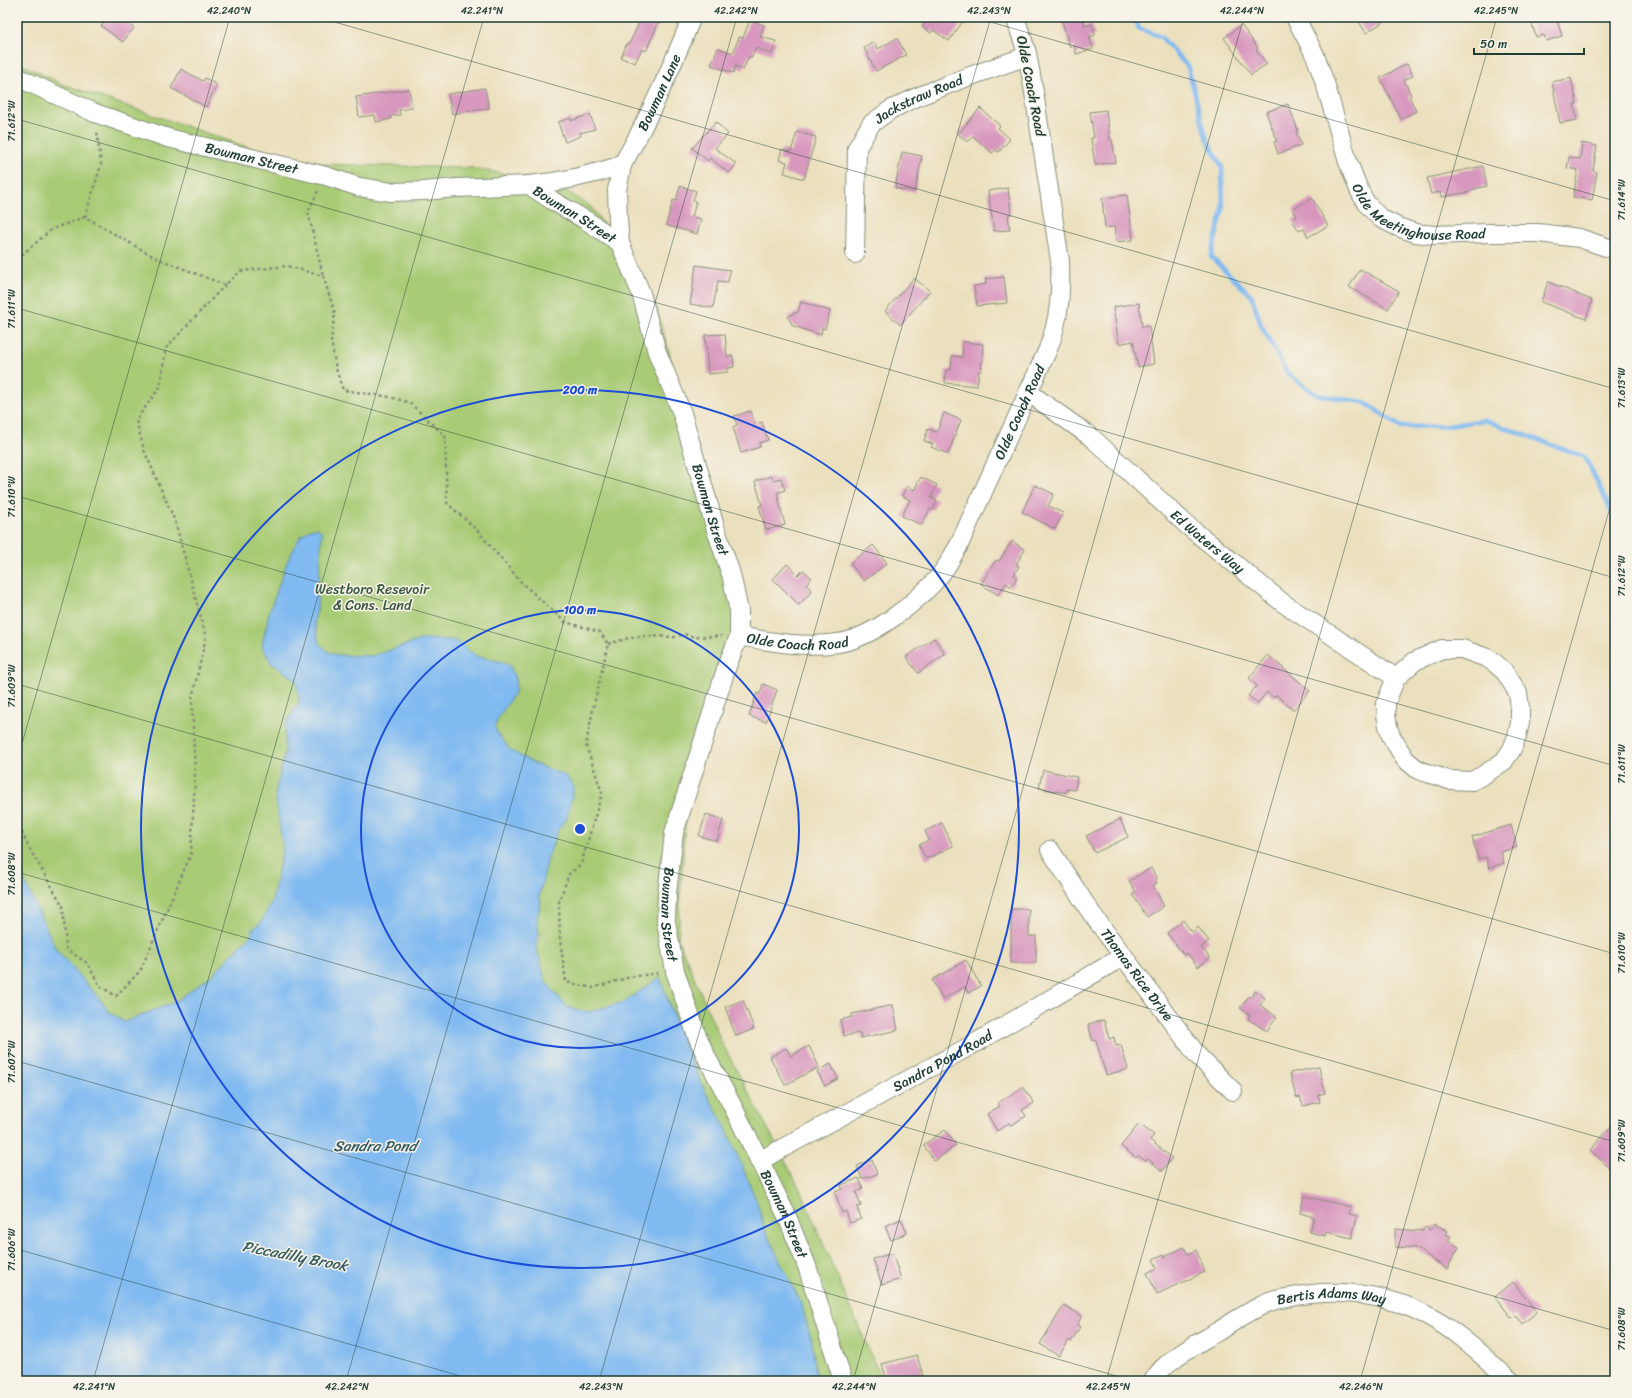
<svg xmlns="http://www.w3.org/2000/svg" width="1632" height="1398" font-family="Sriracha,sans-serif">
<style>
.green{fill:#a8cb74;stroke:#648454}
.water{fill:#80baf1;stroke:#507c92}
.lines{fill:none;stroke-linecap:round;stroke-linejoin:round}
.stream{stroke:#80baf1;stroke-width:4.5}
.building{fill:#d897be}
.street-casing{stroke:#858e79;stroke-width:20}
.path{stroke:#858e79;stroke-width:2.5;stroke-dasharray:3 3;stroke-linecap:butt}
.street{stroke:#fff;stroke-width:18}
.ticks{fill:none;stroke:#1f3d34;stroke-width:1;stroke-opacity:0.45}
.ring{fill:none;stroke:#1d4ed8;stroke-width:2}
.labels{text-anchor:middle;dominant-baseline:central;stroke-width:3;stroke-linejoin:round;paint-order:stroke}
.street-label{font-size:14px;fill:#1f3d34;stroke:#f7f3e8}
.park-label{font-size:14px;fill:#3a5941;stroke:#f7f3e8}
.water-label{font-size:15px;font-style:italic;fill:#375c63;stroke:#f7f3e8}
.centre{fill:#1d4ed8;stroke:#f7f3e8;stroke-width:2}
.ring-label{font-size:12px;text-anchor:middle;font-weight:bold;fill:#1d4ed8;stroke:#f7f3e8;stroke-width:3;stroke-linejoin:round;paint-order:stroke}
.neatline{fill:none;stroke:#1f3d34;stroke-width:1.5}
.ticks-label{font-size:10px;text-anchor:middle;fill:#1f3d34}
</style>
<rect width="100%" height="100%" fill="#f7f3e8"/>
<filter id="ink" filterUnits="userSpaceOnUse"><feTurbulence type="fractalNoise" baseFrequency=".025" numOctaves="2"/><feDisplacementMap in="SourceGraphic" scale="8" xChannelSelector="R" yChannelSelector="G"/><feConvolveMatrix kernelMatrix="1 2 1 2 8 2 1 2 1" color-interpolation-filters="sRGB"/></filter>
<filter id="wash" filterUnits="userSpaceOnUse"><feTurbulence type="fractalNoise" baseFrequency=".012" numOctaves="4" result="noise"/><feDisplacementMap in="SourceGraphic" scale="16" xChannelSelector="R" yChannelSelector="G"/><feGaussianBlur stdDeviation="0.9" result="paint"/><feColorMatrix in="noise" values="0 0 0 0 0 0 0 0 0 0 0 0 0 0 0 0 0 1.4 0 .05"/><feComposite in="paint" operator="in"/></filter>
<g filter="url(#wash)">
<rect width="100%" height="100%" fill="#ebe0be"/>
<!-- green -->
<path class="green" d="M17,62L62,84L259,151L318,164L472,168L532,179L557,185L590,206L606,227L649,289L657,309L741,613L688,772L678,939L721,1041L799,1187L882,1381H17Z"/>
<!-- water -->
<path class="water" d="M317,528L322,532L317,610L314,621L319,643L327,651L337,655L372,656L424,639L453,640L458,642L476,656L503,662L510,666L515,679L516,690L497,720L495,728L498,734L510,750L535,764L565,775L574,787L567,819L559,828L549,854L539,896L541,902L537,918L539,935L536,946L546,982L567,1007L588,1012L624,1002L660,977L677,1026L707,1095L725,1126L757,1202L765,1230L801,1303L812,1342L817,1381H17V865L56,949L104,1004L108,1011L124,1022L175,1002L211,976L251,935L252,930L262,921L272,900L283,848L275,795L285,753V725L299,702V694L295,679L271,663L262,646L269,613L287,562L300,537L310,529Z"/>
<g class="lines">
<!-- stream -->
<path class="stream" d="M1135,17L1138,28L1161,37L1188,67L1206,137L1222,167L1223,209L1211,257L1252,296L1261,325L1288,374L1317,395L1364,402L1401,427L1448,426L1484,420L1585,457L1615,519"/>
</g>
<g id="blocks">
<!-- building -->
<g class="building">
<path d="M108,17H120L134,28L123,42L101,26Z"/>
<path d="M642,17H649L659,22L646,51L642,49L635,63L621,58L627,43L629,44Z"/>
<path d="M928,17H966L949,41L933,30L931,33L922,27Z"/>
<path d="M1075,17H1083L1085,26L1092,24L1095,35L1089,37L1093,49L1076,54L1074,46L1070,47L1062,21Z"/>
<path d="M1356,17H1391L1366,33Z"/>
<path d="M1530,17H1556L1562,36L1546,41L1544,35L1536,37Z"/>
<path d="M750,20L764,25L760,37L776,41L772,54L755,48L752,57L749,56L743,70L736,66L733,73L711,65L718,48L733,53L739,37L743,38Z"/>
<path d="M1241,25L1258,48L1256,50L1267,64L1251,75L1224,38Z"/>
<path d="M897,38L906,55L876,71L864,48L874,42L878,49Z"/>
<path d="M1407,64L1413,76L1404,80L1411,95L1409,96L1416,111L1401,119L1380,78Z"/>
<path d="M181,69L203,81L205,78L217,85L206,107L171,88Z"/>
<path d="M1571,78L1577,104H1574L1577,120L1560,123L1552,82Z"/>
<path d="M485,88L489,108L452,114L448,94Z"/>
<path d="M409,89L412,108L399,110L400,115L391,116V119L376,122L375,115L359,117L356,97Z"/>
<path d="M1288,104L1298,130L1296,131L1301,145L1278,154L1274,142L1277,141L1266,112Z"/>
<path d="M980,108L1000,126L998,128L1010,139L999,152L996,150L992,153L973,136L968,142L958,134Z"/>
<path d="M1106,110L1110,140H1112L1116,162L1095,165L1091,138H1094L1090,112Z"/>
<path d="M590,114L595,129L580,133L581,136L565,142L558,122L571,118V121Z"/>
<path d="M716,122L728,134L715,148L736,164L729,173L710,158L708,161L692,148Z"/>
<path d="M797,132L816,137L804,179L784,173L787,162L779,160L782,149L791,152Z"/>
<path d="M1582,143L1597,146L1593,171L1597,172L1592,200L1573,197L1578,170L1567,168L1569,157L1580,159Z"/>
<path d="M902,152L922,156L915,192L895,188Z"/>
<path d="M1483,166L1487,186L1470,190V192L1441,197L1440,192L1431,194L1427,178Z"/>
<path d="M680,186L696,191L693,201L696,202L692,217L701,219L697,234L666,225L673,200L676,201Z"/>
<path d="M1008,188L1011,214L1008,215L1010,230L994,231L988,191Z"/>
<path d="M1127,195L1133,240L1116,242L1114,227L1105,228L1102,198Z"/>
<path d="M1312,198L1328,226L1308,237L1304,229L1299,231L1292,220L1297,217L1293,209Z"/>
<path d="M696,265L730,270L728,282L718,281L713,308L690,304Z"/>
<path d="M1360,269L1399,291L1388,309L1349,287Z"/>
<path d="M1004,277L1007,303L977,306L974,286L986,284L985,279Z"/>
<path d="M914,278L930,291L900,325L885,311Z"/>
<path d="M1548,282L1576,293V294L1592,300L1586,319L1541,302Z"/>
<path d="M801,302L830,311L825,329L822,328L821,335L793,326L788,317L793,314L798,312Z"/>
<path d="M1139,303L1142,327L1149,326L1154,364L1138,367L1133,341L1119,344L1113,307Z"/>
<path d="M725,334L727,356H733L734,367L728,368V372L708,374L705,335Z"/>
<path d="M963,342L983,344L981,371H979L977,386L945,383L946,370H951L952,356L962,357Z"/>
<path d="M751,411L755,424L762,422L768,440L759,443L760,447L741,453L733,427L737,425L734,416Z"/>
<path d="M944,413L961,420L948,454L931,447L933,444L924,441L928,429L937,432Z"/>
<path d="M772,476L773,480L781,478L785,490L777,493L785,525L766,530L759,506L762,505L755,481Z"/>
<path d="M921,477L937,485L931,498L937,500L933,510L930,509L922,525L902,516L910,500L902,496L907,486L914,490Z"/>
<path d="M1035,485L1054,494L1048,506L1063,513L1055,529L1022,512Z"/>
<path d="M1012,541L1025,550L1016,564L1019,566L1014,575L1017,577L1011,587L1006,583L998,595L981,584L996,560L999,561Z"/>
<path d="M873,545L887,563L864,581L850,563Z"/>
<path d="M787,564L798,575L803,570L812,578L806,584L812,591L799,605L773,579Z"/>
<path d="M934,638L945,654L918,673L906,657Z"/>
<path d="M1268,655L1310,691L1293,710L1276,695L1274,698L1267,692L1258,703L1248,696L1257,686L1249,678Z"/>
<path d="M763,684L777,690L766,722L749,716L757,693L760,694Z"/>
<path d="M1043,770L1077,777L1075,790L1067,789L1066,793L1039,788Z"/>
<path d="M706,814L723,820L717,841L699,836Z"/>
<path d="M1120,819L1128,837L1095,853L1086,836Z"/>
<path d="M942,823L953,846L926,859L919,845L929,840L925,831Z"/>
<path d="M1511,825L1517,847L1501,852L1504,863L1489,868L1486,857L1478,859L1472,837Z"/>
<path d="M1151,868L1157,879L1155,880L1157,883L1153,886L1164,906L1147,917L1132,894L1136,892L1129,881Z"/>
<path d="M1011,909H1029V936H1036V963H1011Z"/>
<path d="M1183,920L1192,932L1198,927L1209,941L1201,947L1210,958L1198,967L1187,953L1184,955L1167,933Z"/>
<path d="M966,960L981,986L968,993L965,987L943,999L932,980Z"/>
<path d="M1255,991L1265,998L1260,1005L1277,1017L1267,1031L1248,1019L1250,1015L1240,1008L1249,996L1251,998Z"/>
<path d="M743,1000L754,1029L736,1036L725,1007Z"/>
<path d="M893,1005L898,1030L861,1038L860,1033L844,1036L840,1020L852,1017V1014Z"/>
<path d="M1104,1020L1109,1039L1114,1037L1116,1046L1121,1045L1128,1069L1106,1075L1096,1040L1093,1041L1088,1024Z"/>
<path d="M809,1046L819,1067L785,1085L770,1057L786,1048L791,1056Z"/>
<path d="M831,1064L838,1079L825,1086L817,1071Z"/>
<path d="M1319,1067L1325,1093L1318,1095L1320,1102L1303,1106L1300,1097L1296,1098L1290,1073Z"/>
<path d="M1023,1087L1034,1103L1022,1110L1026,1116L1011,1125L1009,1123L997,1131L987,1114L1000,1106L998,1103Z"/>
<path d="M1615,1123V1173L1590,1150Z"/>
<path d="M1139,1124L1154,1135L1150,1140L1172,1158L1162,1171L1148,1159L1146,1161L1138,1156L1136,1158L1121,1146Z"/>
<path d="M945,1130L956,1145L935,1161L923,1145Z"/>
<path d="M872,1160L877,1174L862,1179L857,1166Z"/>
<path d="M859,1178L863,1189L856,1192L861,1206L857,1207L861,1219L850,1223L846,1211L842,1213L835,1192L842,1189L841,1185Z"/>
<path d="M1304,1196L1351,1207L1349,1214L1357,1216L1352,1238L1326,1232L1325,1236L1310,1232L1314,1217L1300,1213Z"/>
<path d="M901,1219L907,1233L891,1240L885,1226Z"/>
<path d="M1434,1224L1448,1231L1446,1234L1451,1237L1448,1241L1459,1247L1447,1269L1416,1248L1395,1247V1229L1423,1231L1425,1227L1431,1230Z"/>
<path d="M1184,1247L1188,1254L1196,1250L1205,1272L1157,1294L1147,1273L1157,1268L1153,1259L1164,1254L1165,1257Z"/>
<path d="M892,1253L901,1279L882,1285L873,1259Z"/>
<path d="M1513,1282L1537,1312L1522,1324L1515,1315L1512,1318L1495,1297Z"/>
<path d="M1064,1305L1082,1316L1077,1325L1080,1327L1071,1342L1069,1340L1059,1356L1040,1344Z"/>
<path d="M917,1355L923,1376L901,1381H887L882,1364Z"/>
</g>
</g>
</g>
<g filter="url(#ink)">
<use href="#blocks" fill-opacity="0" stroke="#858e79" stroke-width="1"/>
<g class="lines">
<!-- street casing -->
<g class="street-casing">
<g id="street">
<path id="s1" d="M1295,17L1315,55L1325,83L1348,162L1359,190L1366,203L1380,218L1398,227L1415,233L1434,235L1488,233H1538L1579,238L1615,250"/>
<path id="s2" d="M17,77L95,113L168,138L326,176L359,187L391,192L424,191L457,188L529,185L553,201L584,219L620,243L641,293L657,352L682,413L716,530L731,574L739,611V636L727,666L674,833L667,894L666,922L675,971L697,1036L708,1060L733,1107L786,1214L807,1266L843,1381"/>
<path id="s3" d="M529,185C561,182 592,175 622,165C650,117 671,69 692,17"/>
<path d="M620,243L618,220L617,190L622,165"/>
<path id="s4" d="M855,254L857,148L871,124L890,110L917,97L962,79L1027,56"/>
<path id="s5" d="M1028,392L1091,437L1188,526L1283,603L1396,678L1386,702V715L1388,726L1391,736L1405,759L1418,770L1449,780L1472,781L1485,774L1504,761L1512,749L1517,736L1520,723V708L1518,693L1505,672L1495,663L1487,658L1462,649H1442L1415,661L1396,678"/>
<path id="s6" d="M739,636C772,642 804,648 838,643C871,639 919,601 940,575C947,567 952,556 958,547L1048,349C1060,318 1061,293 1060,261L1033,86L1027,53L1015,17"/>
<path id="s7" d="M1050,850L1092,914L1197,1055L1233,1091"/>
<path id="s8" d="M759,1161L970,1046L1124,956"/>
<path id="s9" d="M1153,1381C1164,1360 1197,1344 1217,1332C1233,1322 1249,1311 1267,1303C1273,1300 1280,1299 1287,1298C1335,1287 1387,1293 1430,1317C1460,1333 1485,1359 1511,1381"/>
</g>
</g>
<!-- path -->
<g class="path">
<path d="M318,191L308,212L323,276"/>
<path d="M85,217L101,165L97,130"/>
<path d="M17,259L52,229L85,217L156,258L225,285L241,271L287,266L323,276L335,313L331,340L336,369L343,390L390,397L410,403L445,436L447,503L476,529L521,582L565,622L600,632L608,644L593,709L586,745L602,793L581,864L569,874L559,902L560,940L566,982L593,988L630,977L659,973"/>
<path d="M608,644L629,638L646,636L676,637L684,634L694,637L722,636"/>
<path d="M17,821L28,846L63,906L66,949L87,963L100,986L116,996L140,971L191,854L195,777L192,699L206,637L175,521L144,450L136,420L160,387L166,348L225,285"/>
</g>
<!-- street -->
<use href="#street" class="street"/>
</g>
</g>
<!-- ticks -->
<path class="ticks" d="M317,17L1615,389M973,17L1615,201M17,119L1615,578M17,308L1615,766M17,496L1615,954M17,684L1615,1142M17,761L230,17M17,872L1615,1331M17,1061L1134,1381M17,1249L478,1381M93,1381L484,17M346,1381L737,17M599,1381L991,17M853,1381L1244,17M1106,1381L1497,17M1360,1381L1615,490M1613,1381L1615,1374"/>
<!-- distance rings -->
<g class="ring">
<circle cx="580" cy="829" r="219"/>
<circle cx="580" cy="829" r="439"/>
</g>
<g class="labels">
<!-- street labels -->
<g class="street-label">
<text transform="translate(1031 86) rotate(79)">Olde Coach Road</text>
<text stroke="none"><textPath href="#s3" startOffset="177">Bowman Lane</textPath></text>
<text stroke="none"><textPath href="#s4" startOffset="188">Jackstraw Road</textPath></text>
<text stroke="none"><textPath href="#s2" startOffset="249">Bowman Street</textPath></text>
<text stroke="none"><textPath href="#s1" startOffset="254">Olde Meetinghouse Road</textPath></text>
<text stroke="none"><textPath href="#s2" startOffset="585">Bowman Street</textPath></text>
<text stroke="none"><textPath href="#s6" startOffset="406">Olde Coach Road</textPath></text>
<text stroke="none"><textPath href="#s2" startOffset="921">Bowman Street</textPath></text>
<text stroke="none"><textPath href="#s5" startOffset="234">Ed Waters Way</textPath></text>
<text stroke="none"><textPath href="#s6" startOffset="59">Olde Coach Road</textPath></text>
<text stroke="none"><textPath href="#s2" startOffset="1341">Bowman Street</textPath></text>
<text stroke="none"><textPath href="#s7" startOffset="152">Thomas Rice Drive</textPath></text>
<text stroke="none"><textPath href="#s8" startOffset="209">Sandra Pond Road</textPath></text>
<text stroke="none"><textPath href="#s2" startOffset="1665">Bowman Street</textPath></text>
<text stroke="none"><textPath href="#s9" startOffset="205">Bertis Adams Way</textPath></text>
</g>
<!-- park labels -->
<g class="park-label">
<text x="372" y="589">Westboro Resevoir<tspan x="372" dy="16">&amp; Cons. Land</tspan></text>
</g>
<!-- water labels -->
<g class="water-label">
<text x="375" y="1146">Sandra Pond</text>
<text transform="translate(295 1256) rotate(11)">Piccadilly Brook</text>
</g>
</g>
<circle cx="580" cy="829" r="6" class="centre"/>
<g class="ring-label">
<text x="580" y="394">200 m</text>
<text x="580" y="614">100 m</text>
</g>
<!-- margin -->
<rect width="1632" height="1398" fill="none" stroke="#f7f3e8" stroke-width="44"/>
<!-- scale -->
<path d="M1474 48v6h110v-6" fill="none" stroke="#1f3d34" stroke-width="2"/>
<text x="1480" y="48" font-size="12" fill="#1f3d34" stroke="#f7f3e8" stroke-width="3" paint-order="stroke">50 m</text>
<rect x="22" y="22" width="1588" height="1354" class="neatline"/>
<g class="ticks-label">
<text x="229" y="14">42.240°N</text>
<text x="482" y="14">42.241°N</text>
<text x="736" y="14">42.242°N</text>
<text x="989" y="14">42.243°N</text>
<text x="1242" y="14">42.244°N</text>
<text x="1496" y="14">42.245°N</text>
<text transform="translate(11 121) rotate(-90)" y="4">71.612°W</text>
<text transform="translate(1621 200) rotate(-90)" y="4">71.614°W</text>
<text transform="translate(11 309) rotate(-90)" y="4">71.611°W</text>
<text transform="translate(1621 388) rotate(-90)" y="4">71.613°W</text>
<text transform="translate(11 497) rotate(-90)" y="4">71.610°W</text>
<text transform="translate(1621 576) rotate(-90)" y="4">71.612°W</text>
<text transform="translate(11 686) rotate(-90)" y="4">71.609°W</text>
<text transform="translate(1621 764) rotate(-90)" y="4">71.611°W</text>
<text transform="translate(11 874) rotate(-90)" y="4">71.608°W</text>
<text transform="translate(1621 953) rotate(-90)" y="4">71.610°W</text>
<text transform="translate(11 1062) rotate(-90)" y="4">71.607°W</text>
<text transform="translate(1621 1141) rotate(-90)" y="4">71.609°W</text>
<text transform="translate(11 1250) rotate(-90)" y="4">71.606°W</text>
<text transform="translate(1621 1329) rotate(-90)" y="4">71.608°W</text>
<text x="94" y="1390">42.241°N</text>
<text x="347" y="1390">42.242°N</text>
<text x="601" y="1390">42.243°N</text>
<text x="854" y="1390">42.244°N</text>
<text x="1108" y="1390">42.245°N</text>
<text x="1361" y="1390">42.246°N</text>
</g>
</svg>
